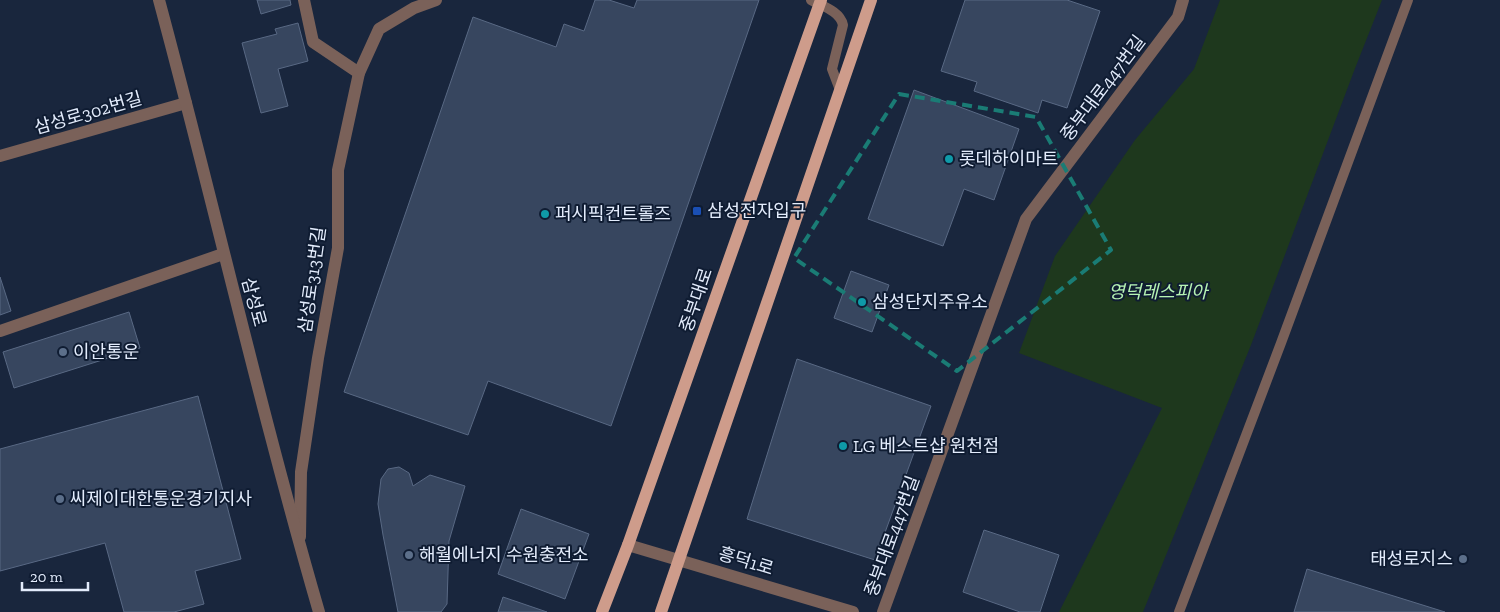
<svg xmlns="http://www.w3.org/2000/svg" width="1500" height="612" font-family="'Zilla Slab','Noto Sans KR',serif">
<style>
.green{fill:#1e381d}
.building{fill:#37465f;stroke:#596984}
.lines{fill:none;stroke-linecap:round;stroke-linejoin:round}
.service{stroke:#7a6159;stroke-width:10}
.minor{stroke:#7a6159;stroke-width:12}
.tertiary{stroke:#7a6159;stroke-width:12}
.primary{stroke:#ce9c8b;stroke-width:12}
.marked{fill:none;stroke:#1a7c75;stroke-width:4;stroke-dasharray:10 6;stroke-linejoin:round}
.culture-dot{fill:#0f9aa8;stroke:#0f1c32;stroke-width:2}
.transit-dot{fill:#1a4fb4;stroke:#0f1c32;stroke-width:2}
.service-dot{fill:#5c6f8a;stroke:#0f1c32;stroke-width:2}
.labels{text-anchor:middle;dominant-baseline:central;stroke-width:4;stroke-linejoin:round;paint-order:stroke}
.street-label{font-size:18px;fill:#e3ecfc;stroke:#0f1c32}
.poi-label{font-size:18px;fill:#e3ecfc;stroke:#0f1c32;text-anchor:start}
.park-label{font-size:18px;font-style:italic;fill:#b6f3b3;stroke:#0f1c32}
</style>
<rect width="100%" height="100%" fill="#19263d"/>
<!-- green -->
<path class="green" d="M1220,0H1382L1354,71L1251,345L1143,612H1059L1162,408L1019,353L1055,256L1135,140L1194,69Z"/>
<!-- building -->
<g class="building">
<path d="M257,0H290L291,5L261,14Z"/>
<path d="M595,0H609L634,8L637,0H759L611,426L488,381L468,435L344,392L473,17L556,47L564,24L584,31Z"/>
<path d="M965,0H1067L1100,11L1067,108L1042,100L1038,113L974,91L977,82L941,71Z"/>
<path d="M298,23L308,61L278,69L288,106L261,113L242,43L277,34L275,29Z"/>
<path d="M914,90L1019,129L994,200L964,189L943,246L868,219Z"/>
<path d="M851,271L889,285L872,332L834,318Z"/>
<path d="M0,277L11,311L0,315Z"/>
<path d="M129,312L140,348L14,388L3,352Z"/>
<path d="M797,359L931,406L875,560L747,519Z"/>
<path d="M198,396L241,559L195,571L204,604L174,612H124L105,543L0,571V449Z"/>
<path d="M399,467L409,473L413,486L430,475L465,486L449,541L447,604L441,612H398L383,535L378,504L381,479L388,469Z"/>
<path d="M521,509L589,534L565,599L498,574Z"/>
<path d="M984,530L1059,555L1040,612H1020L963,592Z"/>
<path d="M1307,569L1445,612H1294Z"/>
<path d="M503,597L547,612H498Z"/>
</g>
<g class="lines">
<!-- service -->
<g class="service">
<path d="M811,0C822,6 840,11 843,25L832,69L840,90"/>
<path d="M1179,612L1281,343L1408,0"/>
</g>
<!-- minor -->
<g class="minor">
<path d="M304,0L313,42L359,73"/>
<path d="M0,156L186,103"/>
<path d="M0,331L223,254"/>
<path d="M300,537L301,472L318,358L338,248V170L359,73L379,29L414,8L436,0"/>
<path d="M883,612L1026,219L1178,17L1183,0"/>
</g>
<!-- tertiary -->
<g class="tertiary">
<path d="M159,0C214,204 260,409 319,612"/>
<path d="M628,545L853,612"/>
</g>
<!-- primary -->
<g class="primary">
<path d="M602,612L628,545L821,0"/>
<path d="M661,612L871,0"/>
</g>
</g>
<!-- marked area -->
<path class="marked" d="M899,94L1036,117L1111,250L957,371L794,258Z"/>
<!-- markers -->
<g class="culture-dot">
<circle cx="949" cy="159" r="5"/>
<circle cx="545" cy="214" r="5"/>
<circle cx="862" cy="302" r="5"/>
<circle cx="843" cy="446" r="5"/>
</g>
<rect class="transit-dot" x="692" y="206" width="10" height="10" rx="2.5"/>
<g class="service-dot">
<circle cx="63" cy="352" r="5"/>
<circle cx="60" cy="499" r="5"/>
<circle cx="409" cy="555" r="5"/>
<circle cx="1463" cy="559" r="5"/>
</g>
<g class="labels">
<!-- street labels -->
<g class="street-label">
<text transform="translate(1103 88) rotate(-53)">중부대로447번길</text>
<text transform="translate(88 113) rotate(-16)">삼성로302번길</text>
<text transform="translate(312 280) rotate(-82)">삼성로313번길</text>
<text transform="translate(696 300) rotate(-71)">중부대로</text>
<text transform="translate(254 302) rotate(75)">삼성로</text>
<text transform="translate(892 536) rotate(-70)">중부대로447번길</text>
<text transform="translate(746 561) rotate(17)">흥덕1로</text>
</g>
<!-- poi labels -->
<g class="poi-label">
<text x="959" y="159">롯데하이마트</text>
<text x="707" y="211">삼성전자입구</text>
<text x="555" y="214">퍼시픽컨트롤즈</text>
<text x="872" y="302">삼성단지주유소</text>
<text x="73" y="352">이안통운</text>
<text x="853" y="446">LG 베스트샵 원천점</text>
<text x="70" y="499">씨제이대한통운경기지사</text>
<text x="419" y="555">해월에너지 수원충전소</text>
<text x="1453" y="559" text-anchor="end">태성로지스</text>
</g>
<!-- park labels -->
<g class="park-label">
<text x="1158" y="292">영덕레스피아</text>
</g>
</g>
<!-- scale -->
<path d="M22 582v8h66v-8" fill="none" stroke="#e3ecfc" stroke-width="2.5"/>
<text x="30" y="582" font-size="15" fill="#e3ecfc" stroke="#0f1c32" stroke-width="4" paint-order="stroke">20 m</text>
</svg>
